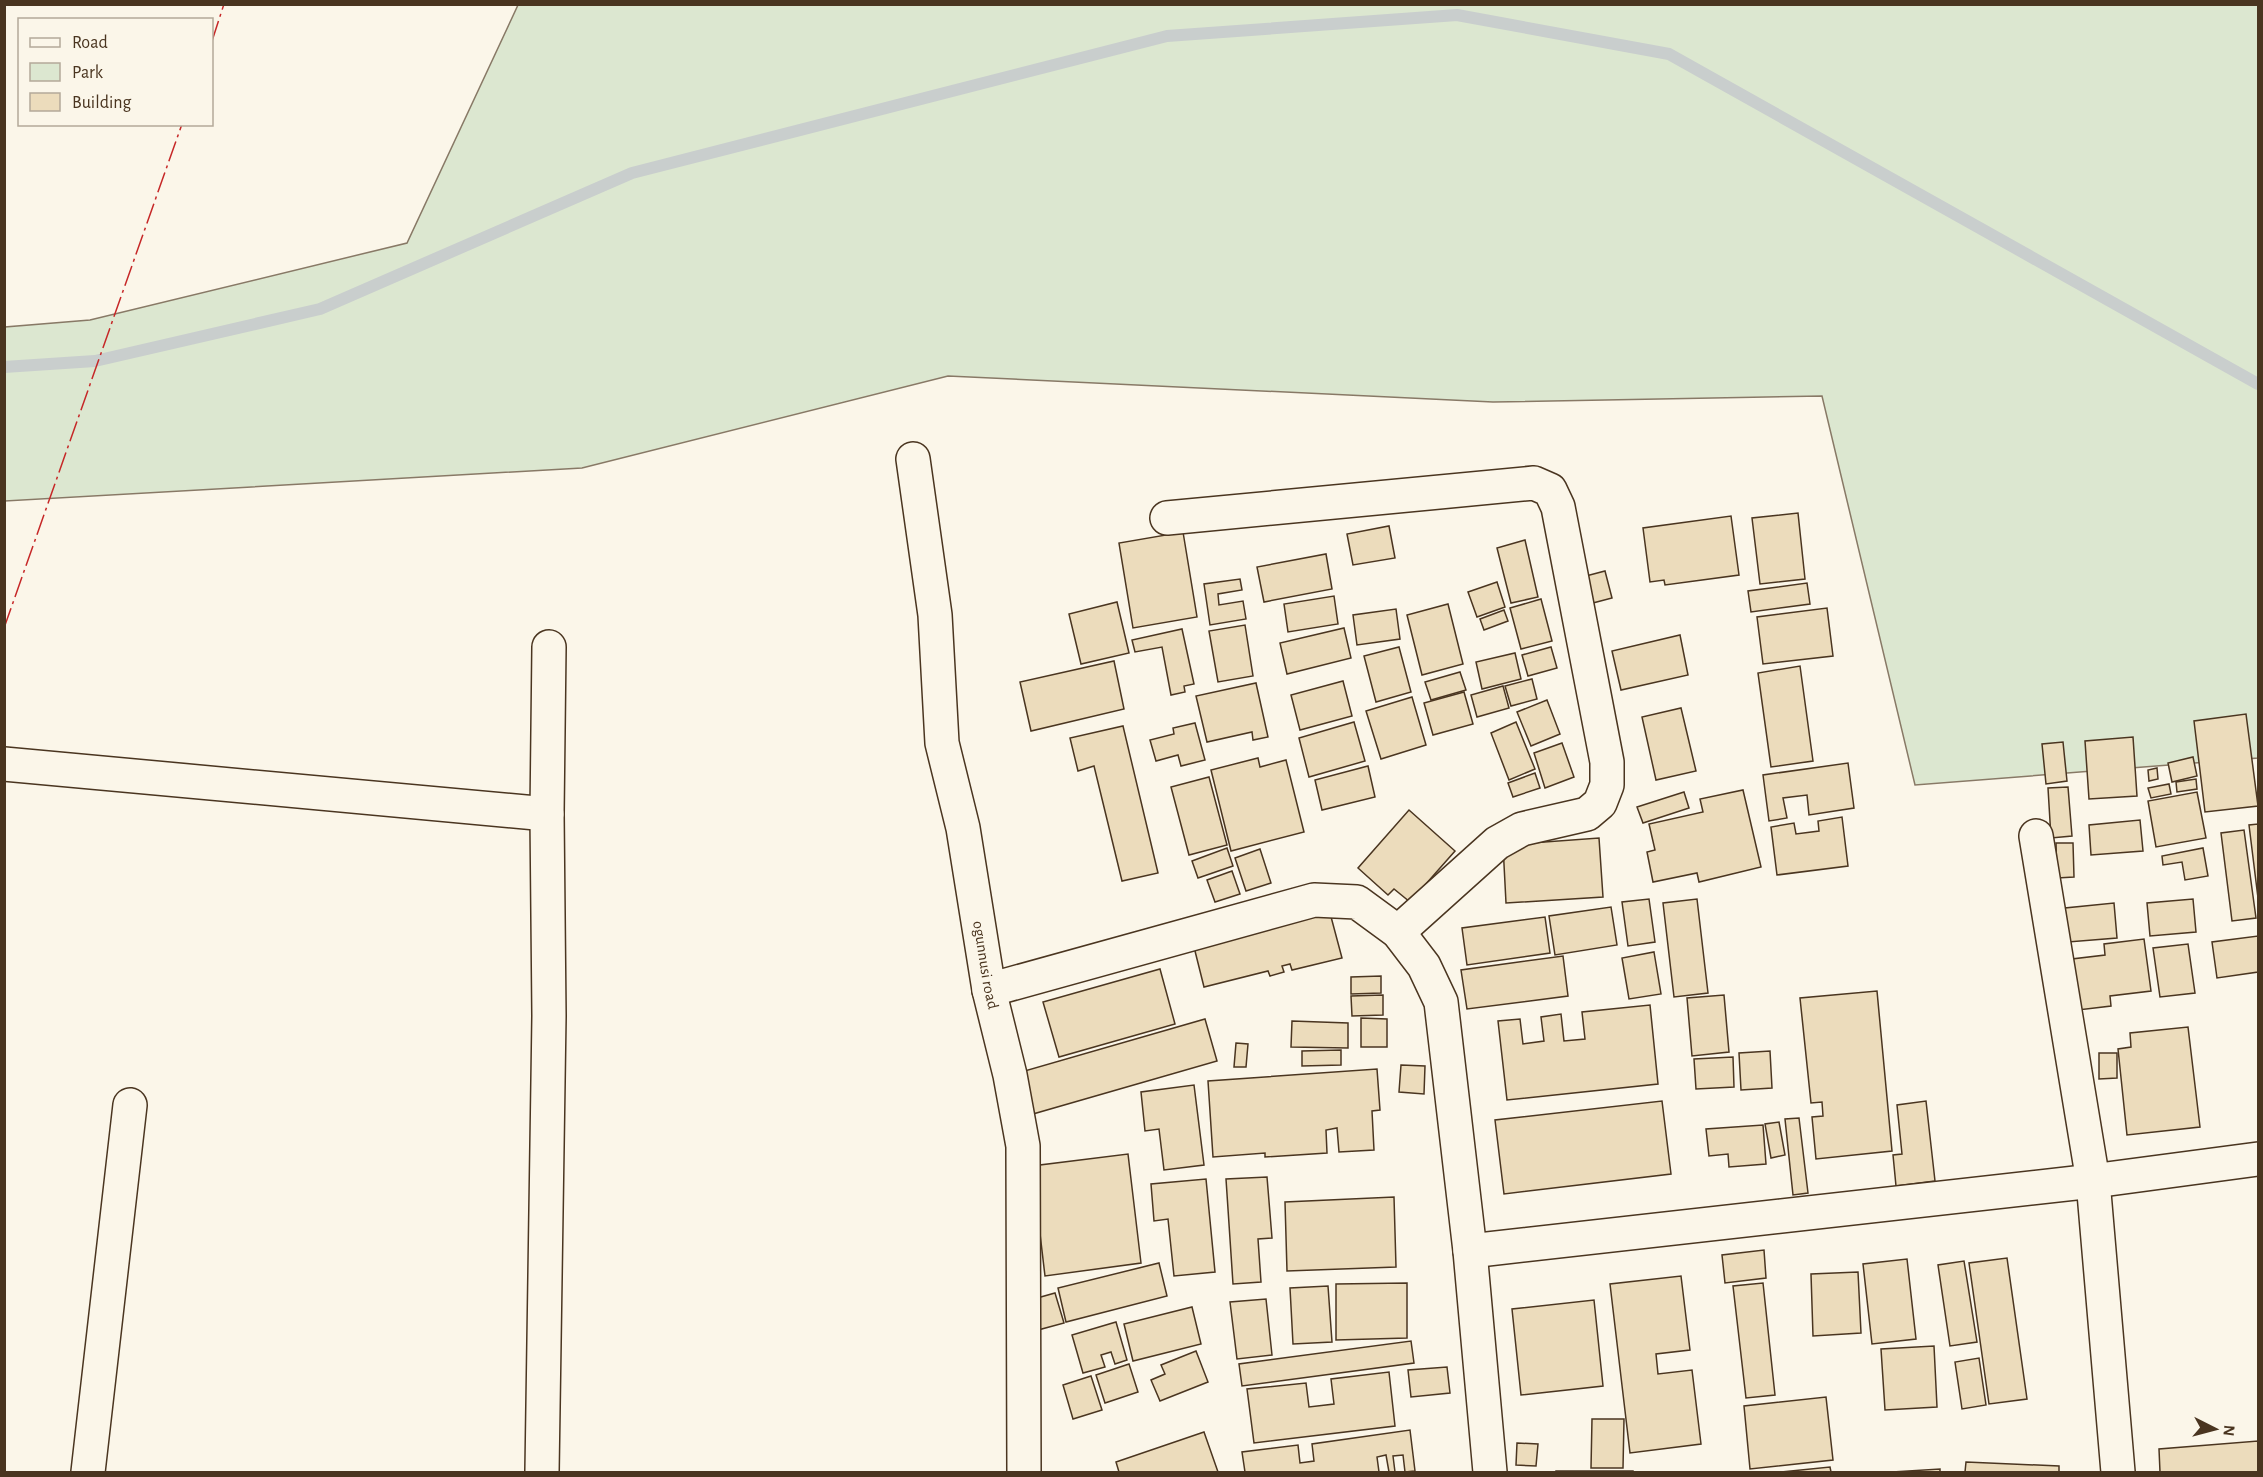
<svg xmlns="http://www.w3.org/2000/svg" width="2263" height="1477" font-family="'Alegreya Sans',sans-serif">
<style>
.green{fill:#dce7d0;stroke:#887966;stroke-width:1.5}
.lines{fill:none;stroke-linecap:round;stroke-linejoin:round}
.stream{stroke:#c9cecd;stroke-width:12}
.building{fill:#ecdcbc;stroke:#4a3520;stroke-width:1.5}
.street-casing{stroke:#4a3520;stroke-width:36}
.street{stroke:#fbf6e9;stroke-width:33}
.power{stroke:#c62828;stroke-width:1.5;stroke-dasharray:21 4.5 3 4.5;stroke-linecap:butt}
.labels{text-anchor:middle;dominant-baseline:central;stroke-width:4.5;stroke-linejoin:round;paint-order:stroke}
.street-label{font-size:16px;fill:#4a3520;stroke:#fbf6e9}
</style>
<rect width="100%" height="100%" fill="#fbf6e9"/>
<!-- green -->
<path class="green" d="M518,5H2258V758L1915,785L1822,396L1493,402L948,376L582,468L5,501V327L90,320L407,243Z"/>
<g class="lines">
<!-- stream -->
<path class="stream" d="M4,367L95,361L320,309L632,173L1167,36L1457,15L1669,54L2258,384"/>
</g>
<!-- building -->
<g class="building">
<path d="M1798,513L1805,579L1760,584L1752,518Z"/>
<path d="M1731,516L1739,575L1665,585L1664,580L1650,582L1643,528Z"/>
<path d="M1389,526L1395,558L1353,565L1347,534Z"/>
<path d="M1183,532L1197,617L1133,628L1119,543Z"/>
<path d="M1525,540L1538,597L1511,603L1497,548Z"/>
<path d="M1326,554L1332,589L1264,602L1257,567Z"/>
<path d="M1605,571L1612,598L1589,604L1582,577Z"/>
<path d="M1240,579L1242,590L1218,594L1219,605L1243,601L1246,619L1210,625L1204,584Z"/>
<path d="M1497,582L1505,607L1477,617L1468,592Z"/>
<path d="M1807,583L1810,604L1751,612L1748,591Z"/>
<path d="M1334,596L1338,624L1288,632L1284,604Z"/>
<path d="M1541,599L1552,641L1521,649L1510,608Z"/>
<path d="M1117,602L1129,653L1081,664L1069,614Z"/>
<path d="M1448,604L1463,664L1422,675L1407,615Z"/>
<path d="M1827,608L1833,656L1763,664L1757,617Z"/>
<path d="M1396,609L1400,639L1357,645L1353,615Z"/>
<path d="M1504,610L1508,621L1484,630L1480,619Z"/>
<path d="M1245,625L1253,676L1218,682L1209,631Z"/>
<path d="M1344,628L1351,658L1287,674L1280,643Z"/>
<path d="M1182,629L1194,684L1184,686L1185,692L1171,695L1162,647L1135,652L1132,640Z"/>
<path d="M1680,635L1688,675L1621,690L1612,651Z"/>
<path d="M1399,647L1411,692L1376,702L1364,656Z"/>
<path d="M1551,647L1557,668L1528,676L1522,655Z"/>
<path d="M1515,653L1521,679L1482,689L1476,662Z"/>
<path d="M1114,661L1124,709L1031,731L1020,682Z"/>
<path d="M1800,666L1813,761L1771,767L1758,673Z"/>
<path d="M1460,672L1466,690L1431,700L1425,682Z"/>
<path d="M1532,679L1537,699L1511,706L1505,686Z"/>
<path d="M1343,681L1352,716L1300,730L1291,695Z"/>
<path d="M1256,683L1268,737L1253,740L1252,732L1207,742L1196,696Z"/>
<path d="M1503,686L1509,708L1477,717L1471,695Z"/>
<path d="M1464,692L1473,724L1433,735L1424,703Z"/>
<path d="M1412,697L1426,745L1381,759L1366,711Z"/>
<path d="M1547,700L1560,734L1531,746L1517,712Z"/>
<path d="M1681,708L1696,771L1656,780L1642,717Z"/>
<path d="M2246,714L2258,806L2205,812L2194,721Z"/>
<path d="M1354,722L1365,761L1309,777L1299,738Z"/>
<path d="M1516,722L1535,769L1509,780L1491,733Z"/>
<path d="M1195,723L1205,760L1181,766L1178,755L1156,761L1150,740L1174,734L1173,728Z"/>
<path d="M1123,726L1158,873L1122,881L1094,766L1078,771L1070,738Z"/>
<path d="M2133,737L2137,796L2089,799L2085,741Z"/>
<path d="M2063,742L2067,781L2046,784L2042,744Z"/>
<path d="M1562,743L1574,777L1545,788L1534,753Z"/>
<path d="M2193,757L2197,776L2172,782L2168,763Z"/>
<path d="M1258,758L1260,767L1286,760L1304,832L1231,851L1211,770Z"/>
<path d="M1848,763L1854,808L1809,815L1807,795L1783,798L1787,818L1769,821L1763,775Z"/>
<path d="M1368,766L1375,797L1322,810L1315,780Z"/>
<path d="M2157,768L2158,779L2149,781L2148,770Z"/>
<path d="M1535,773L1540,788L1513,797L1508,783Z"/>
<path d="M1209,777L1227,845L1189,855L1171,787Z"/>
<path d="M2196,779L2197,789L2177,792L2176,782Z"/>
<path d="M2169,784L2171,794L2151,798L2148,788Z"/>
<path d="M2068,787L2072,836L2051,838L2048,788Z"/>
<path d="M1743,790L1761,867L1699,882L1697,873L1653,882L1647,852L1655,850L1649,824L1703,812L1700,799Z"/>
<path d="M1684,792L1689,808L1643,823L1637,807Z"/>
<path d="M2197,792L2206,838L2156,847L2148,801Z"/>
<path d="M1409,810L1455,851L1410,902L1394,889L1388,895L1358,868Z"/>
<path d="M1842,817L1848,866L1777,875L1771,827L1794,823L1796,834L1819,831L1818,821Z"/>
<path d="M2140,820L2143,851L2091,855L2089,825Z"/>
<path d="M2258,824V898L2249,825Z"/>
<path d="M2244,830L2256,918L2232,921L2221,833Z"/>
<path d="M1599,838L1603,897L1506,903L1503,845Z"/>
<path d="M2056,843H2073L2074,877L2057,878Z"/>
<path d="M1227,848L1233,866L1198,878L1192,861Z"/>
<path d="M2203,848L2208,876L2185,880L2182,862L2163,865L2162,856Z"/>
<path d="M1260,849L1271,883L1246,891L1235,858Z"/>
<path d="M1232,871L1240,894L1215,902L1207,880Z"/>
<path d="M1649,899L1655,942L1628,946L1622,902Z"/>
<path d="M1697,899L1708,993L1674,997L1663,903Z"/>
<path d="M2193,899L2196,932L2150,936L2147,903Z"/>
<path d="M2114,903L2117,938L2068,942L2065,908Z"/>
<path d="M1611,907L1617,945L1555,955L1549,916Z"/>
<path d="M1330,913L1342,958L1292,970L1290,964L1282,966L1284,972L1270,976L1268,971L1204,987L1194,947Z"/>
<path d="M1545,917L1550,953L1467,965L1462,928Z"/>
<path d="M2258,936V972L2217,978L2212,942Z"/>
<path d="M2144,939L2151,991L2110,996L2111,1006L2078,1010L2072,959L2105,955L2104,944Z"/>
<path d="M2188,944L2195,993L2160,997L2153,948Z"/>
<path d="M1654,952L1661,994L1629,999L1622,958Z"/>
<path d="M1563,956L1568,996L1467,1009L1461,970Z"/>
<path d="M1160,969L1175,1024L1059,1057L1043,1002Z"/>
<path d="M1381,976V993L1351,994V977Z"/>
<path d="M1877,991L1892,1151L1816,1159L1812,1117L1823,1116L1822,1102L1811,1103L1800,998Z"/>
<path d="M1383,995V1015L1352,1016L1351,996Z"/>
<path d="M1724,995L1729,1052L1692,1056L1687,998Z"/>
<path d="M1650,1005L1658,1084L1507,1100L1498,1021L1520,1019L1523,1044L1544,1041L1541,1017L1561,1014L1564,1041L1585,1039L1582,1012Z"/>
<path d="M1361,1018L1387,1019V1047H1361Z"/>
<path d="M1205,1019L1217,1061L1026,1116L1014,1074Z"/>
<path d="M1292,1021L1348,1023V1048L1291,1047Z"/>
<path d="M2188,1027L2200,1127L2127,1135L2118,1049L2131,1047L2130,1033Z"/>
<path d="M1236,1043L1248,1044L1246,1067H1234Z"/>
<path d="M1341,1050V1065L1302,1066V1051Z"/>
<path d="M1770,1051L1772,1088L1741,1090L1739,1053Z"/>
<path d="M2099,1053H2117V1078L2099,1079Z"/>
<path d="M1733,1057L1734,1087L1696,1089L1694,1059Z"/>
<path d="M1401,1065L1425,1066L1424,1094L1399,1092Z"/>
<path d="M1377,1069L1380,1110L1372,1111L1374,1150L1339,1152L1337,1128L1326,1130L1327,1153L1265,1157V1153L1213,1157L1208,1081Z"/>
<path d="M1194,1085L1204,1165L1164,1170L1159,1129L1145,1131L1141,1092Z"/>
<path d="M1662,1101L1671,1174L1504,1194L1495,1120Z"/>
<path d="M1926,1101L1935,1181L1896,1186L1893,1155L1902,1154L1897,1105Z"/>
<path d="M1799,1118L1808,1193L1793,1195L1785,1119Z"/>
<path d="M1779,1122L1785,1155L1771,1158L1765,1124Z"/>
<path d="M1763,1125L1766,1164L1729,1167L1728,1154L1709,1156L1706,1129Z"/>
<path d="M1128,1154L1141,1263L1045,1276L1032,1166Z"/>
<path d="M1267,1177L1272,1238L1258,1239L1261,1282L1233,1284L1226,1179Z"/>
<path d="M1206,1179L1215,1272L1174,1276L1168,1219L1154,1221L1151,1184Z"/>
<path d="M1394,1197L1396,1267L1287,1271L1285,1202Z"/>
<path d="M1764,1250L1766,1278L1725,1283L1722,1255Z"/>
<path d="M2007,1258L2027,1399L1989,1404L1969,1263Z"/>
<path d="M1907,1259L1916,1339L1872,1344L1863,1264Z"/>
<path d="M1964,1261L1977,1342L1950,1346L1938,1265Z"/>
<path d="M1159,1263L1167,1296L1066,1322L1058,1288Z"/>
<path d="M1858,1272L1861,1333L1813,1336L1811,1274Z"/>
<path d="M1681,1276L1690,1350L1656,1354L1658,1374L1692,1370L1701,1444L1630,1453L1610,1284Z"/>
<path d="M1407,1283V1338L1336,1340V1284Z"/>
<path d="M1763,1283L1775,1395L1746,1398L1733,1286Z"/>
<path d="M1328,1286L1332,1342L1293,1344L1290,1288Z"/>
<path d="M1055,1293L1064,1323L1038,1330L1030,1300Z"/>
<path d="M1266,1299L1272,1355L1237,1359L1230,1302Z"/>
<path d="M1594,1300L1603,1386L1521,1395L1512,1309Z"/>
<path d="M1192,1307L1201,1344L1133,1361L1124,1324Z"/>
<path d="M1116,1322L1127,1360L1115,1364L1111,1352L1101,1355L1105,1367L1083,1373L1072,1335Z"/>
<path d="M1411,1341L1414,1363L1242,1386L1239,1364Z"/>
<path d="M1934,1346L1937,1407L1885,1410L1881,1349Z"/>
<path d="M1196,1351L1208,1382L1160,1401L1151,1380L1165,1374L1161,1365Z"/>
<path d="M1979,1358L1986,1405L1962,1409L1955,1362Z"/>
<path d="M1129,1364L1138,1392L1105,1403L1096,1375Z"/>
<path d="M1447,1367L1450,1393L1411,1397L1408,1370Z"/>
<path d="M1389,1372L1395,1426L1254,1443L1247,1389L1306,1383L1309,1407L1334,1404L1331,1379Z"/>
<path d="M1091,1376L1102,1410L1073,1419L1063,1385Z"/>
<path d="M1826,1397L1833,1460L1750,1469L1744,1406Z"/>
<path d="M1592,1419H1624L1623,1468H1591Z"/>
<path d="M1410,1430L1415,1471L1405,1472L1403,1455L1393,1456L1395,1472H1389L1386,1455L1377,1457L1379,1472H1245L1242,1452L1298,1445L1300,1463L1314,1461L1312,1444Z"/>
<path d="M1204,1432L1218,1472H1119L1116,1462Z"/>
<path d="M2258,1441V1472H2160L2159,1449Z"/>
<path d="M1517,1443L1538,1444L1536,1466L1516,1465Z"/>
<path d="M1966,1462L2059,1466V1472H1965Z"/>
<path d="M1830,1467L1831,1472H1781Z"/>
<path d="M1940,1469V1472H1892Z"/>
<rect x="1556" y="1471" width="77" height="1"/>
</g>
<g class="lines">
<!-- street casing -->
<g class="street-casing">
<g id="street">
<path id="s1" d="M913,459L935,615L942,743L963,828L989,990L1010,1075L1023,1146L1024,1472"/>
<path d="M1167,518L1534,483L1550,490L1558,507L1607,762V785L1600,803L1587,814L1522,829L1497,843L1398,932"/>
<path d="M4,764L547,814"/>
<path d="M2036,836L2093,1181L2118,1472"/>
<path d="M989,990L1314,900L1357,902L1398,932L1424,966L1441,1002L1470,1251L1490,1472"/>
<path d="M1470,1251L2093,1181L2258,1159"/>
<path d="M88,1472L130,1105"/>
<path d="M542,1472L549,1016L547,814L549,647"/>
</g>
</g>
<!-- street -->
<use href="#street" class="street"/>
<!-- power -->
<g class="power">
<path d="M212,41L224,4"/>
<path d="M4,628L182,124"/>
</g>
</g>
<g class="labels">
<!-- street labels -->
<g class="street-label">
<text stroke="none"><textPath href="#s1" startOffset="512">ogunnusi road</textPath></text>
</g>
</g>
<!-- border -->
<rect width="2263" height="1477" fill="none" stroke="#4a3520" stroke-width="12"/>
<!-- legend -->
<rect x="18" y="18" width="195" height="108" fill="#fbf6e9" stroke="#b4a999" stroke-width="1.5"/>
<rect x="30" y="38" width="30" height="9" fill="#fbf6e9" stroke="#b4a999" stroke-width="1.5"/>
<text x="72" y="48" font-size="18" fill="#4a3520">Road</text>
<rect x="30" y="63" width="30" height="18" fill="#dce7d0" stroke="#b4a999" stroke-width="1.5"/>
<text x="72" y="78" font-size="18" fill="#4a3520">Park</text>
<rect x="30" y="93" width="30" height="18" fill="#ecdcbc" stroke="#b4a999" stroke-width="1.5"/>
<text x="72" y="108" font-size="18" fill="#4a3520">Building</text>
<!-- north arrow -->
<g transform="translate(2215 1429) rotate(96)" stroke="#fbf6e9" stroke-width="4.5" paint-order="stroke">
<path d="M0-4.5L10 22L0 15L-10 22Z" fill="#4a3520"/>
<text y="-9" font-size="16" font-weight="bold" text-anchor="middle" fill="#4a3520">N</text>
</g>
</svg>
